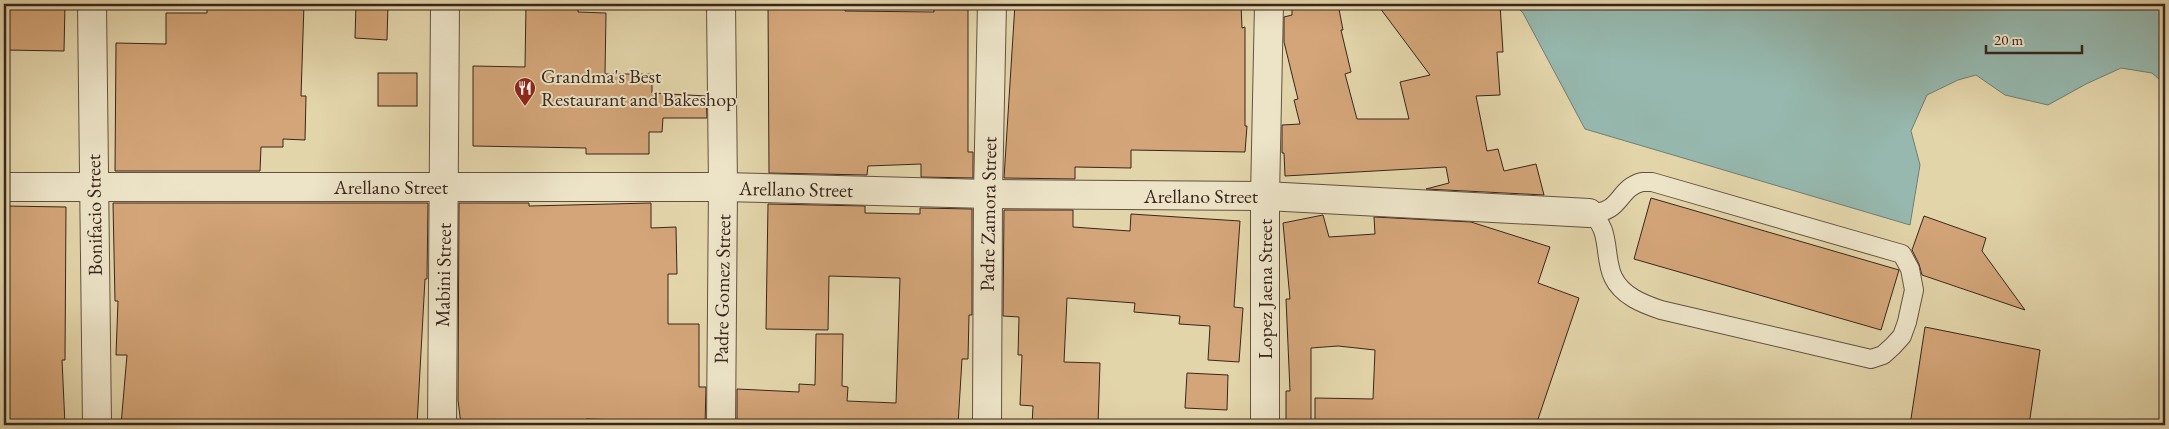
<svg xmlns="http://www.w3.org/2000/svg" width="2169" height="429" font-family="'EB Garamond',serif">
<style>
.water{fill:#96b8ae;stroke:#717d74}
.building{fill:#d3a578;stroke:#39251d}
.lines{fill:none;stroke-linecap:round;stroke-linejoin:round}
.lane-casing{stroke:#645140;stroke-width:20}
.street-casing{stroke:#645140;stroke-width:30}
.lane{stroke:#ede4c8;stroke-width:18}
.street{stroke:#ede4c8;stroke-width:28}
.labels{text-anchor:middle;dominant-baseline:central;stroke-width:4;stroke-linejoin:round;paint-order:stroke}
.poi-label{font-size:20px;fill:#39251d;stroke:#ede4c8;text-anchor:start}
.street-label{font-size:20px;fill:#39251d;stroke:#ede4c8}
</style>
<rect width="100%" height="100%" fill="#e3d5aa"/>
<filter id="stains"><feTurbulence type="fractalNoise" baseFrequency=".004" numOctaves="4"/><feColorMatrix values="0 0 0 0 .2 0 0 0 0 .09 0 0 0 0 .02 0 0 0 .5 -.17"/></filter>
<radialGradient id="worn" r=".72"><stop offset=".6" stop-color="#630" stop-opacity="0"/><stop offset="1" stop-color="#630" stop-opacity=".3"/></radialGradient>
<!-- water -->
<path class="water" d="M1514,4H2165V84L2152,73L2121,68L2086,84L2048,105L2005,95L1976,75L1958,80L1927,95L1911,131L1920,165L1910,225L1585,129L1523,13Z"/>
<!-- building -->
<g class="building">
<path d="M4,4H65L64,51L4,50Z"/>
<path d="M207,4H304L301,96H306L305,140L283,139V147H261L260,171H115L116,43L166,44V13H207Z"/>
<path d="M356,4H388L387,40L355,38Z"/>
<path d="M526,4H578V12L606,13L605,74H652V93L706,96L707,118H663L662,132H649V154H586V148L473,146V66L525,67Z"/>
<path d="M768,4H845V11L934,12V4H968V152H973V178L921,177V164L868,166L867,175L769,173Z"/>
<path d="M1015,4H1241L1242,28L1245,27V126H1247L1245,152L1131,150V168L1075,167V179L1004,178Z"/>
<path d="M1292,4H1338L1343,30H1341L1351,72L1345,74L1357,119H1409L1400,82L1430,75L1377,4H1500L1503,52H1497L1500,95L1476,96L1487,151L1498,149L1504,171L1536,164L1544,195L1426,189L1449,183L1446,167L1285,176L1284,153H1282V125L1300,124L1294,100L1298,99L1284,42V17L1292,15Z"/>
<rect x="378" y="73" width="39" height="33"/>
<path d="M1651,198L1899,270L1881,330L1634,259Z"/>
<path d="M113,203H428L427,279H425L417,425H121L127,355H116L118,301H115Z"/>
<path d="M459,203H529V206L651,203V228L676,227L677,274H668V324H699V387H706L705,425H656L657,421L586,419L587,425H461L458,400Z"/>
<path d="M768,204L865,206V213L920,214V208L972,209V315H969L968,359H962L958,425H737V389L799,392V384L815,385L816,334H843L842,386L848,387L847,401L896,403L900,278L829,276L828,330L766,329Z"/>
<path d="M4,206L66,207L65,360H62L65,425L4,424Z"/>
<path d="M1004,210H1073V227L1130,231L1131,214L1240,221L1234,307L1243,308L1239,362L1208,360L1210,326L1179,324L1180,316L1134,312L1135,303L1067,298L1064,362L1100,363L1098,425H1032L1033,406L1020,405L1022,355H1018L1019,317L1003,316Z"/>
<path d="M1323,215L1329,237L1375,234L1374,217L1471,222L1550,247L1538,283L1579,298L1536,425L1315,423V398L1373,399L1375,350L1338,346L1311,348V420H1286V391H1290L1286,299H1290L1283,223Z"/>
<path d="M1924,216L1986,238L1982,251L2025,310L1922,275L1919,264L1912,250Z"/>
<path d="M1925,327L2040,350L2029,425H1910Z"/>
<path d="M1187,373L1228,375L1227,410L1185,408Z"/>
</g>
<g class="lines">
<!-- lane casing -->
<g class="lane-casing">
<path id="lane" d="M1642,182H1652L1902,254L1910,269L1914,290L1907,322L1902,336L1893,346L1883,355L1871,359L1661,310C1643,304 1622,296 1613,277C1603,256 1612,227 1589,213C1622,214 1617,188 1642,182Z"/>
</g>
<!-- street casing -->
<g class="street-casing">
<g id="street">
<path d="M92,4L97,425"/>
<path d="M4,187H723L988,194L1265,196L1589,213"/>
<path d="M442,425L445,4"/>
<path d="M721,425L723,187L721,4"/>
<path d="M987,425L988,194L992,4"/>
<path d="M1265,425V196L1269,4"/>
</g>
</g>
<!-- lane -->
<use href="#lane" class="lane"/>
<!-- street -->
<use href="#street" class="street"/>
</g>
<!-- icons -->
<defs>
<g id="restaurant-pin" transform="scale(1.125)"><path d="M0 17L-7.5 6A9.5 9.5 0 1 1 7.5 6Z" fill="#8f2418" stroke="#ede4c8"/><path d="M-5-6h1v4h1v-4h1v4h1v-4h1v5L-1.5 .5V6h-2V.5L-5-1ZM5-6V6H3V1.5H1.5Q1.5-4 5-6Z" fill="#fff"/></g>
</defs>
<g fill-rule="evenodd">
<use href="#restaurant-pin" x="525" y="88"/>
</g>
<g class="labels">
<!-- poi labels -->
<g class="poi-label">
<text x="541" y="76">Grandma's Best<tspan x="541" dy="23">Restaurant and Bakeshop</tspan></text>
</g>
<!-- street labels -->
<g class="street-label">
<text x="391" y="187">Arellano Street</text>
<text transform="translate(796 189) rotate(1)">Arellano Street</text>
<text x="1201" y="196">Arellano Street</text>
<text transform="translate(988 214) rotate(-89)">Padre Zamora Street</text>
<text transform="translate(94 215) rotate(-91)">Bonifacio Street</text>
<text transform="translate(443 275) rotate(-89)">Mabini Street</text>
<text transform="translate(722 289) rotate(-89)">Padre Gomez Street</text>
<text transform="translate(1265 289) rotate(-90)">Lopez Jaena Street</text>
</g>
</g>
<!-- margin -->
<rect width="2169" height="429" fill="none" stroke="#e3d5aa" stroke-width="20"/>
<rect x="5" y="5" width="2159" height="419" fill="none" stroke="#39251d" stroke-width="2.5"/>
<rect x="10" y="10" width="2149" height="409" fill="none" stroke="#39251d"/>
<!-- scale -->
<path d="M1986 45v8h96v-8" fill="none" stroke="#39251d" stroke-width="2.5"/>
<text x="1994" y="45" font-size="15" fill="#39251d" stroke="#ede4c8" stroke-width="4" paint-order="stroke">20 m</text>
<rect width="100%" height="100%" filter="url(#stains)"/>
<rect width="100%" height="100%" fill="url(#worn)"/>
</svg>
